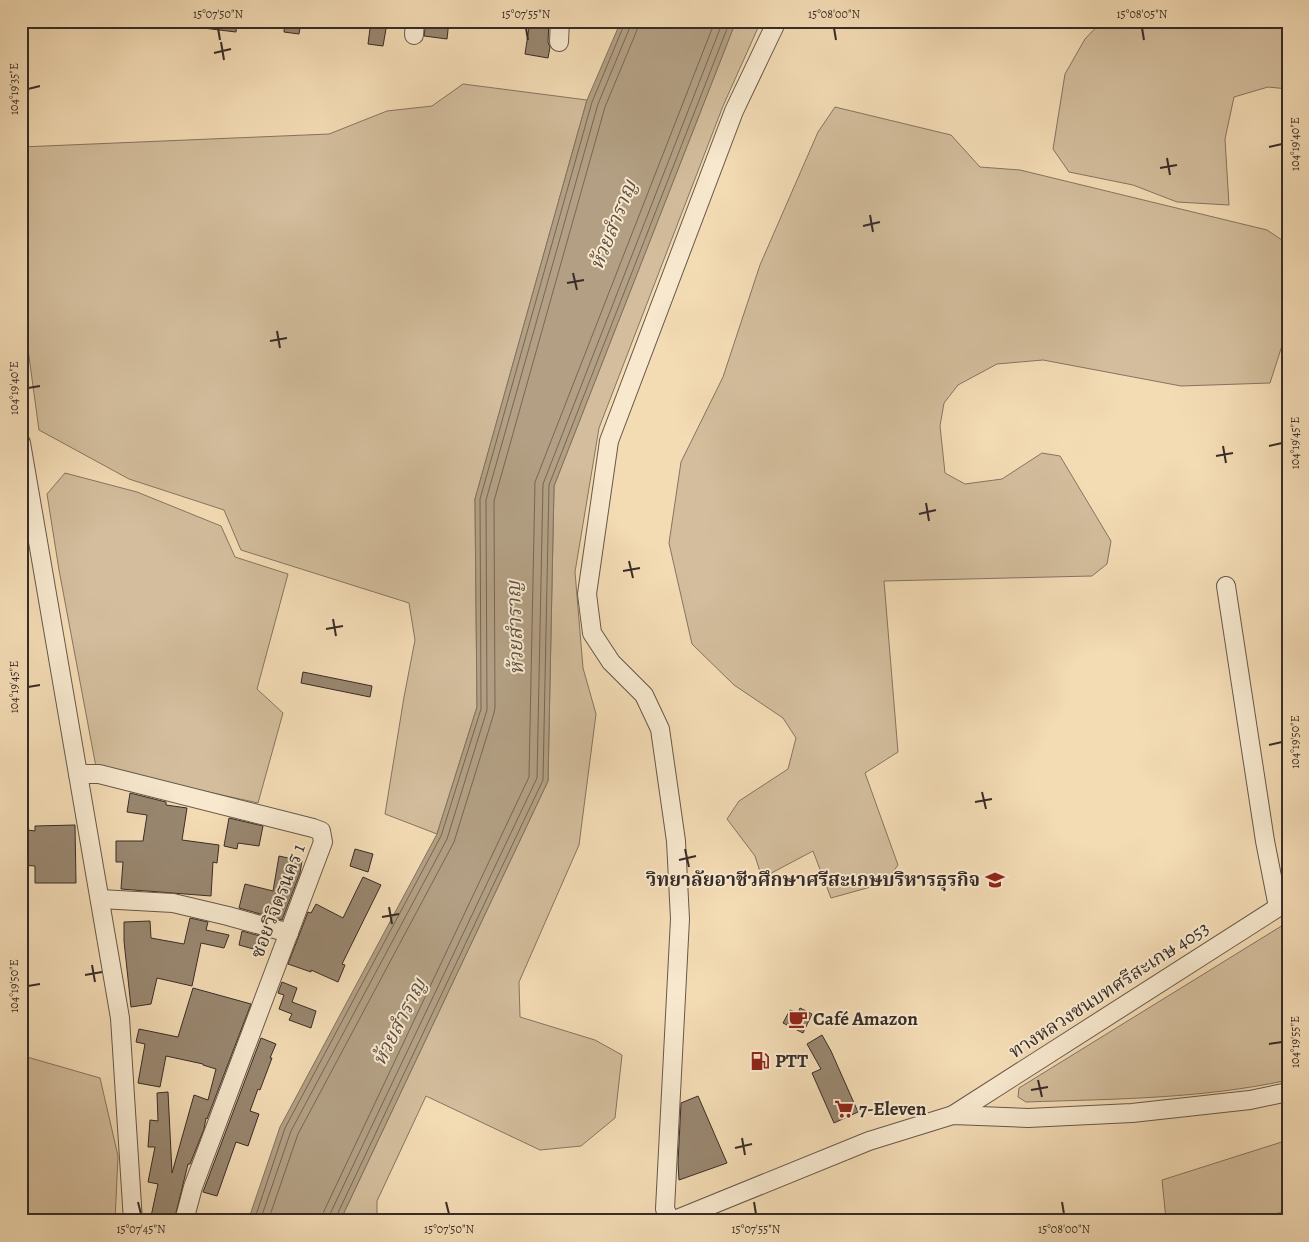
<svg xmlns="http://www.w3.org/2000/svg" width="1309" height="1242" font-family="Alegreya,'Noto Serif Thai',serif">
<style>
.green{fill:#d3bd9c;stroke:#867462}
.water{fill:#b3a084;stroke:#82725f}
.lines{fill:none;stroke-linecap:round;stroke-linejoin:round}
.shore{stroke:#766656;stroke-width:1}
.building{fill:#998770;stroke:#382c27}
.minor-casing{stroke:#67584a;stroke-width:20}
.minor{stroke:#f7e8ce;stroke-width:18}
.ticks{fill:none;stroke:#382c27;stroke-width:2}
.labels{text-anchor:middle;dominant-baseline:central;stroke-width:4;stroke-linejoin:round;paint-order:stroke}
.poi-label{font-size:19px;font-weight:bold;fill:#382c27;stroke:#f7e8ce;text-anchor:start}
.street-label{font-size:19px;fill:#382c27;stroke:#f7e8ce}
.water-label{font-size:20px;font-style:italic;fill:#5d4f43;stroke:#f7e8ce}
.neatline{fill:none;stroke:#382c27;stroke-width:2}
.ticks-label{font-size:12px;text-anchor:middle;fill:#382c27}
</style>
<rect width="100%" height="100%" fill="#f3dbb4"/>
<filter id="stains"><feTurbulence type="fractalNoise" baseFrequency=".004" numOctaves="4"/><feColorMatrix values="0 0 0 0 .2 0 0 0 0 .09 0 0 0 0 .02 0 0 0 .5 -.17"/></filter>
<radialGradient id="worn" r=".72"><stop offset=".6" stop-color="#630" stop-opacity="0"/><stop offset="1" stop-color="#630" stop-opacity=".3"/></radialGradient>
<!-- green -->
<g class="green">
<path d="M736,21H761L723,106L599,428L575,572L583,668L596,714L579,845L519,982L520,1017L595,1040L622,1055L615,1118L581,1146L540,1150L426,1096L377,1201V1221H340L548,781L554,486Z"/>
<path d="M1102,21H1288V89L1268,87L1234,97L1225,139L1229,205L1177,202L1133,185L1069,172L1053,149L1065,74L1085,39Z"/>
<path d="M463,84L587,100L475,499L477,707L437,834L385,814L404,697L415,640L409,603L241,550L224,510L129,479L39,430L21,298V147L329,134L387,111L432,106Z"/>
<path d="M835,107L951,135L980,167L1020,170L1267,230L1288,244V327L1270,383L1181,386L1043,360L997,364L958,385L944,403L940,426L945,473L965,484L1002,479L1042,453L1060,456L1111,541L1107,564L1092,576L884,581L898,752L865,773L898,865L885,883L831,898L813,851L762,878L755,856L727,819L739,801L788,769L796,738L783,718L734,685L692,644L669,543L681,462L723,377L760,265L818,132Z"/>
<path d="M65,473L137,492L221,526L235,557L288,574L257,689L283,713L258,803L96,767L59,570L47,494Z"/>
<path d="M1288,922V1080C1202,1099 1113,1099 1026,1102L1018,1097L1019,1088Z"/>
<path d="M21,1056L27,1057L100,1078L118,1156L115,1221H21Z"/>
<path d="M1288,1140V1210L1254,1221H1162L1166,1219L1162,1180Z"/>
</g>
<!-- water -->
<path class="water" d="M621,21H736L554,486L548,781L340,1221H248L280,1127L437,834L477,707L475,499L587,100Z"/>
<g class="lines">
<!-- shore -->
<g class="shore">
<path d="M254,1221L285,1128L441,836L481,709L480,499L592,102L624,25L625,21"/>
<path d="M260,1221L291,1131L447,839L487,710L486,500L598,104L630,27L631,21"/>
<path d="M268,1221L298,1134L454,842L494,713L495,707L494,501L605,107L637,30L639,21"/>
<path d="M322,1221L324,1211L529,777L535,482L715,21"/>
<path d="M329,1221L330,1214L537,778L543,484L723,21"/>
<path d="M336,1221V1217L543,780L549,485L730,21"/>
</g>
</g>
<!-- building -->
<g class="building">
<path d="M203,21H237L236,32L203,28Z"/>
<path d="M285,21H301L299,34L284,32Z"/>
<path d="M371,21L387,23L383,46L368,44Z"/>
<path d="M426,21H449L447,39L424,36Z"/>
<path d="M530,21H549L548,42L550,47L548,58L525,54Z"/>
<path d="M303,672L372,686L370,697L301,683Z"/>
<path d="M130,793L166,802V805L187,808L182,840L219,845L217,863L213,862L211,896L121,889L123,862H116V841H143L147,815L127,812Z"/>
<path d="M229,818L263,826L259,846L238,843L237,849L224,846Z"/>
<path d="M75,825L76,883H35V866L21,865V829L35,831V826Z"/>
<path d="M355,849L373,854L368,872L350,866Z"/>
<path d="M279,856L302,861L300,873L282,920L239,908L245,884L273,891Z"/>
<path d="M363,877L381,885L342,964L345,965L338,982L311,970V972L288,964L308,912L311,913L316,904L343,918Z"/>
<path d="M190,918L208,922L206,930L229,935L224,948L201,943L192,986L157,978L151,1004L131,1007L124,941V922L150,921L151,938L184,944Z"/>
<path d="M242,931L267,938L264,952L239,945Z"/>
<path d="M282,982L297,988L292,1002L316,1011L311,1028L289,1020L292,1014L279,1009L284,995L278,993Z"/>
<path d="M193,988L251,1004L207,1119L206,1118L204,1129L190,1164H188L174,1221H150L158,1184L148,1182L155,1147H148L150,1120L158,1121L157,1093L168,1092L172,1173L194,1095L208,1100L216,1069L203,1065V1064L166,1056L160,1087L138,1083L145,1044L136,1042L139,1029L178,1037Z"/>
<path d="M800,1008L812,1014L803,1033L783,1023L790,1010L798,1013Z"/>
<path d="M822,1035L831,1051L858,1112L834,1123L812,1073L821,1069L807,1044Z"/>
<path d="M261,1038L276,1044L270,1058H272L260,1090L258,1089L250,1111L259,1114L248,1146L236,1142L217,1196L203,1192Z"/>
<path d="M698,1096L727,1163L679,1180L678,1163L681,1103Z"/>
</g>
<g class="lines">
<!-- minor casing -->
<g class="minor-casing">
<g id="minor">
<path d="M414,35L415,21"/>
<path d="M559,42L560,21"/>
<path d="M21,443L120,1018L133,1221"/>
<path d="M1226,586L1265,841L1278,907"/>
<path d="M78,774H99L313,828L321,831L323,842L193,1187L184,1221"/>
<path d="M100,899L173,903L228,916L289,933"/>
<path d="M953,1115L1288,901"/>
<path d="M671,1221L665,1209L680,919L676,841L660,729L644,695L611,662L592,633L587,594L609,441L734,111L777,21"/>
<path d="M672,1221L869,1141L953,1115L1028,1118L1132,1113L1250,1100L1288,1092"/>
</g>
</g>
<!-- minor -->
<use href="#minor" class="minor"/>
</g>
<!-- ticks -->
<path class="ticks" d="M218,28L220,40M526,28L528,40M834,28L836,40M1142,28L1144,40M221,42L224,60M214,53L231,49M28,89L40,86M1269,147L1282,144M1167,158L1170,175M1160,168L1177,165M870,215L873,232M863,226L880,222M573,273L577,290M567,283L584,280M277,331L280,348M270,341L287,338M28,388L40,386M1223,446L1226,463M1269,446L1282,443M1216,456L1233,453M926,503L929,521M919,514L936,510M629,561L633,578M623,571L640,568M333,619L336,636M326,629L343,626M28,687L40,685M1269,745L1282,742M982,792L986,809M975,802L992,799M685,849L689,867M679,860L696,856M389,907L392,924M382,917L399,914M92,965L95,982M85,975L102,972M28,986L40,984M1269,1044L1282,1042M1038,1080L1042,1097M1031,1090L1048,1087M742,1138L745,1155M735,1148L752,1144M138,1202L141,1214M446,1202L449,1214M754,1202L756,1214M1062,1202L1064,1214"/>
<!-- icons -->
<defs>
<g id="university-bare" transform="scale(1.5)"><path d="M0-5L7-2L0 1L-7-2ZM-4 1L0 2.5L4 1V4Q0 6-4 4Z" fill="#8f2418" stroke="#f7e8ce" stroke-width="2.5" paint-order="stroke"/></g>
<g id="cafe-bare" transform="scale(1.5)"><path d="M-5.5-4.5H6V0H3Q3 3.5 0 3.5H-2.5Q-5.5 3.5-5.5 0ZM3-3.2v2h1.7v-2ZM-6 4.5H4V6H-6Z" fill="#8f2418" stroke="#f7e8ce" stroke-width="2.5" paint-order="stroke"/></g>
<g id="fuel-bare" transform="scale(1.5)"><path d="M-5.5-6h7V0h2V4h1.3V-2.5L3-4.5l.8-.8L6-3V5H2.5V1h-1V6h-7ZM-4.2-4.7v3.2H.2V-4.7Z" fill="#8f2418" stroke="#f7e8ce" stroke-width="2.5" paint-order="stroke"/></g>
<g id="supermarket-bare" transform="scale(1.5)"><path d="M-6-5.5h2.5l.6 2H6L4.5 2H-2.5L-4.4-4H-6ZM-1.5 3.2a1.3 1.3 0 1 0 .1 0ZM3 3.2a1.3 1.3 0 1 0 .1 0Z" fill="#8f2418" stroke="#f7e8ce" stroke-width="2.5" paint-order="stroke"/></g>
</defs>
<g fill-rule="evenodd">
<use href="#university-bare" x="995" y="880"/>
<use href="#cafe-bare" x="798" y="1019"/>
<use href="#fuel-bare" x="760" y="1061"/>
<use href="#supermarket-bare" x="844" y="1109"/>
</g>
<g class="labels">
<!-- poi labels -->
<g class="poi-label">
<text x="980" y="880" text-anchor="end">วิทยาลัยอาชีวศึกษาศรีสะเกษบริหารธุรกิจ</text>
<text x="813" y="1019">Café Amazon</text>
<text x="775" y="1061">PTT</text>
<text x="859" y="1109">7-Eleven</text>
</g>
<!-- street labels -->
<g class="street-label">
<text transform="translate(278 901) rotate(-69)">ซอยวิจิตรนคร 1</text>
<text transform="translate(1109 990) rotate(-33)">ทางหลวงชนบทศรีสะเกษ 4053</text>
</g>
<!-- water labels -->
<g class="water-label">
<text transform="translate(613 225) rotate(-68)">ห้วยสำราญ</text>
<text transform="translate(515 628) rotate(-92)">ห้วยสำราญ</text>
<text transform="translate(399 1022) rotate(-63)">ห้วยสำราญ</text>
</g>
</g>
<!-- margin -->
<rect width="1309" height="1242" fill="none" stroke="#f3dbb4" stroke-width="55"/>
<rect x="28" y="28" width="1254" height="1186" class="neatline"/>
<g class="ticks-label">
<text x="218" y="18">15°07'50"N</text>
<text x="526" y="18">15°07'55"N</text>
<text x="834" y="18">15°08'00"N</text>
<text x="1142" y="18">15°08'05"N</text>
<text transform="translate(14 89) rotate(-90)" y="4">104°19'35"E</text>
<text transform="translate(1295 144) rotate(-90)" y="4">104°19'40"E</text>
<text transform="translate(14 388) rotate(-90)" y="4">104°19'40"E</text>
<text transform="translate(1295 443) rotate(-90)" y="4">104°19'45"E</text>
<text transform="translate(14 687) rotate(-90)" y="4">104°19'45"E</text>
<text transform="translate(1295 742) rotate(-90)" y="4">104°19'50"E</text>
<text transform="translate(14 986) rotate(-90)" y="4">104°19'50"E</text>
<text transform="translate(1295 1042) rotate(-90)" y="4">104°19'55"E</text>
<text x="141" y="1233">15°07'45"N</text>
<text x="449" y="1233">15°07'50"N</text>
<text x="756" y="1233">15°07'55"N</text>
<text x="1064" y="1233">15°08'00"N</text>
</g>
<rect width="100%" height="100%" filter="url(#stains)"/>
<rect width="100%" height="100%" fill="url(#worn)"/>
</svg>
